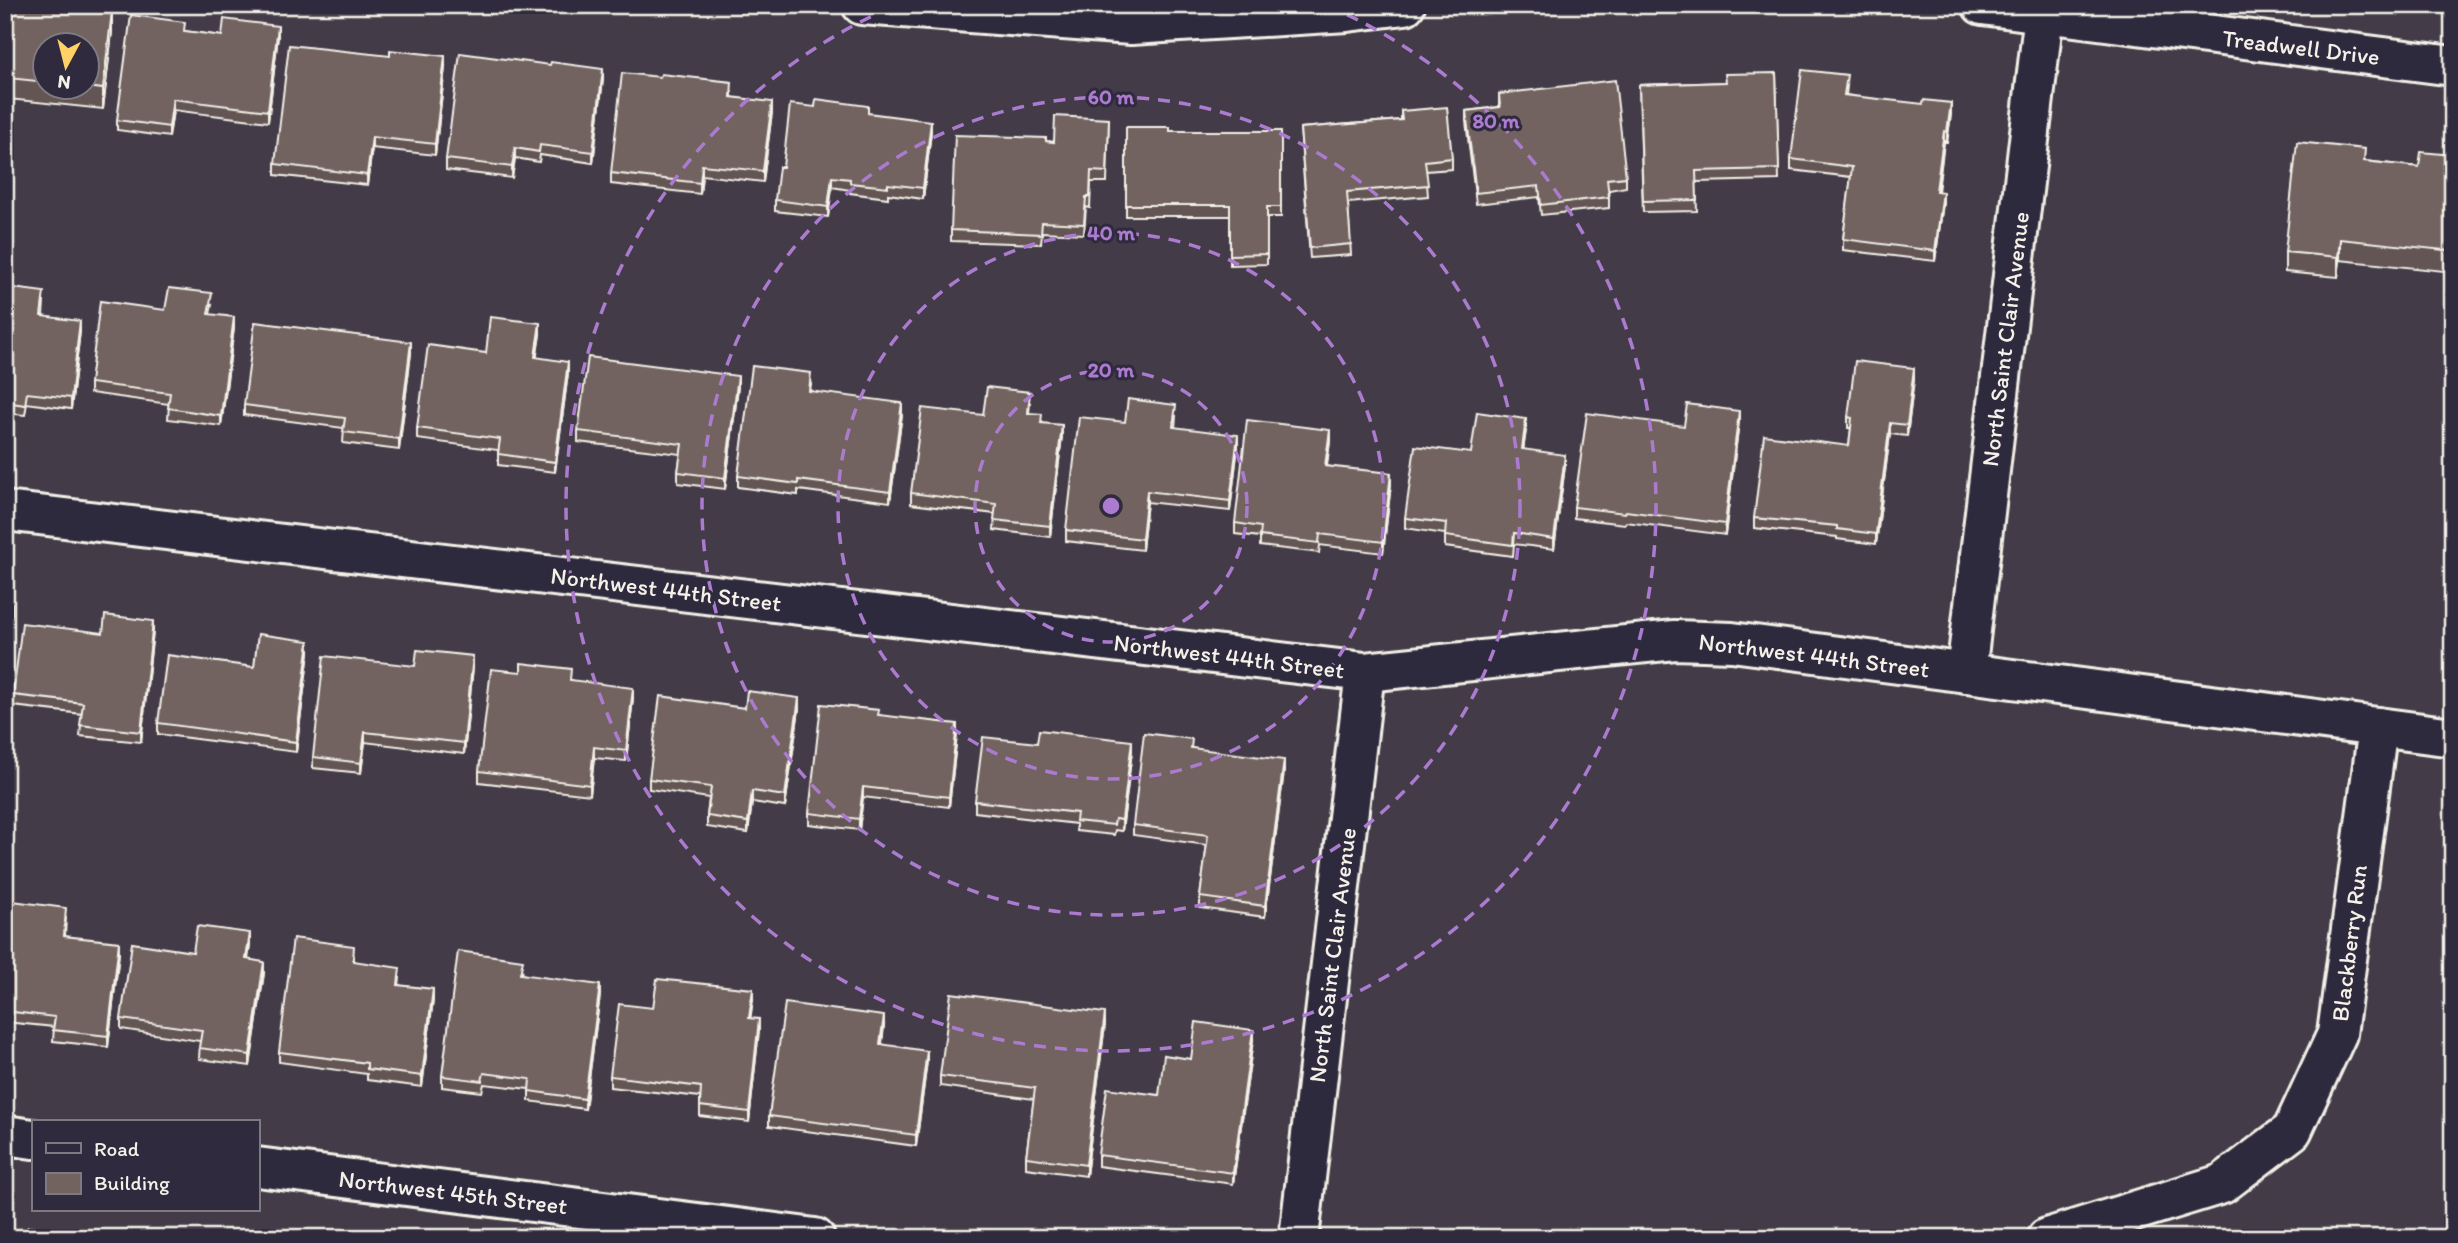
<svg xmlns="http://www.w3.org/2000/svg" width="2458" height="1243" font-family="Itim,sans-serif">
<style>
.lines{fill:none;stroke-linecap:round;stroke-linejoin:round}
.minor-casing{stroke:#f4f1e8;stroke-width:44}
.minor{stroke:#2f2a3d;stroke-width:38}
.wall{fill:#625553;stroke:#f4f1e8;stroke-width:2;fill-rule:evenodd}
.shaded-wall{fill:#504543;stroke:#f4f1e8;stroke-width:2}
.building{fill:#726360;stroke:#f4f1e8;stroke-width:2}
.ring{fill:none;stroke:#ab7bcf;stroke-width:3.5;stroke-dasharray:12 9}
.labels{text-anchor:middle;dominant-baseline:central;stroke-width:6;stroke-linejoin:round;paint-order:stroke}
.street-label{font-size:24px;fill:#f4f1e8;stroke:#2f2a3d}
.centre{fill:#ab7bcf;stroke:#2f2a3d;stroke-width:3.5}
.ring-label{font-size:21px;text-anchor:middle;font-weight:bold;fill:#ab7bcf;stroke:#2f2a3d;stroke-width:6;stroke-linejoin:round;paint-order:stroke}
</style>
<rect width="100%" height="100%" fill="#433b48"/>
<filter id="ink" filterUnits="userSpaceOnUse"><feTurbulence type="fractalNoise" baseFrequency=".0143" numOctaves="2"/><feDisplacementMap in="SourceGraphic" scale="14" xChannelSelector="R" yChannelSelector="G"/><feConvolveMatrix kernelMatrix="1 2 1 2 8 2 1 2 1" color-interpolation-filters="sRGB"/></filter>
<g filter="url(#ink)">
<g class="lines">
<!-- minor casing -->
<g class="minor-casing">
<g id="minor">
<path d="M862,5L1131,25L1347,12L1405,5"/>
<path d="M1982,5L2453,66"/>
<path d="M5,511L1365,672L1675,640L1732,642L2453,737"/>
<path d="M1966,673L2045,5"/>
<path d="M5,1135L33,1139"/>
<path d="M257,1167L815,1238"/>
<path d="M1299,1238L1365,672"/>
<path d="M2047,1238L2222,1184L2292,1131L2337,1034L2378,727"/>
</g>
</g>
<!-- minor -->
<use href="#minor" class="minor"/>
</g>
<!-- wall -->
<g class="wall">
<path d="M5,5L112,32L103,109L9,99L7,117L5,116ZM46,46H88V88H46Z"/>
<path d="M185,31L222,36H278L268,122L173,110L169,137L117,130V120Z"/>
<path d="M445,67L435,155L372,148L367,185L275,175V164Z"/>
<path d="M1776,73L1779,180L1696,182L1697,211L1643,212L1639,85L1726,82Z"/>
<path d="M603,79L593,163L540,155L539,162L515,158L512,178L446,170V159Z"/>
<path d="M1847,86L1846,95L1951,114L1947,142H1944L1938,192L1943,203L1935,261L1843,250V239L1851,177L1791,170V159Z"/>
<path d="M732,93V97L772,112L763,182L702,175L700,194L611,184V173Z"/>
<path d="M1499,94L1626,177V187L1609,190V208L1541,215L1539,197L1476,204L1466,121V111L1499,107Z"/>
<path d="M1401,111L1452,158V169L1426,171L1428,196L1348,203L1351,255L1310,258L1300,128L1401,120Z"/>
<path d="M868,114L931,132L923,199L888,194V198L850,193V190L832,187L828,217L775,211V200L783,167Z"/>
<path d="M1109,119L1107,182H1091L1090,208L1086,207L1084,234L1042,232L1041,244L951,241V230L1046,141L1054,142Z"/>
<path d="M1126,127L1170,131H1281V217H1267V264L1230,265V216H1126Z"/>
<path d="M2453,155V272L2340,260L2338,277L2285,272V252L2365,161L2419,167Z"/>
<path d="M5,287L44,302L43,316L80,331L71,409L27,403L25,415L5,413Z"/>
<path d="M212,304L210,314L234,328L221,426L168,419L169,404L90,393V383L165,310Z"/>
<path d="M540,334L536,358L568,373L555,472L498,465V450L417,439V428L486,353Z"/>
<path d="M411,353L399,450L343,443L344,428L244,415V405Z"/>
<path d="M1914,379L1907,436L1890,434L1876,544L1837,539V537L1754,528V518L1849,446L1851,428H1848V417Z"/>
<path d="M811,384L810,391L902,414L890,502L798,490V495L738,487V476Z"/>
<path d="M738,387L725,489L678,483V472L681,454L578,442V431Z"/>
<path d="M1030,403L1029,413L1062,436L1050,537L994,530L995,514L911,504V493L983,415Z"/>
<path d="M1176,416L1175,428L1238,446L1230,511L1147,502L1142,550L1066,541V530L1125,422Z"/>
<path d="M1739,421L1725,535L1626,522L1625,524L1574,518V507L1684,426Z"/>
<path d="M1526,430L1523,449L1565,466L1554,549L1514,544L1513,556L1445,547V534L1405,528V518L1471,453Z"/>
<path d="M1330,441L1327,466L1391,484L1383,553L1320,545L1319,553L1260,546V537L1235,534V523Z"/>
<path d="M153,631L141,742L80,736L82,714L13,706V695L103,633Z"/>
<path d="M309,652L296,752L158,734V723L254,667Z"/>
<path d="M415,666L473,667L464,754L365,742L361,773L313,768V757Z"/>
<path d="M571,680L633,698L626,761L594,758L590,795L479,782V771Z"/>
<path d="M745,708L799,709L785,807L752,802L748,833L707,827V816L709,798L649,789V779Z"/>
<path d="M879,715L957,734L949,807L863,797L859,830L809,824V813Z"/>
<path d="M1037,743L1132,751L1122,831L1115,830L1114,835L1076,831V824L975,812V801Z"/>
<path d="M1192,748L1284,771L1265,917L1200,908V897L1207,845L1133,835V825Z"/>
<path d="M5,900L66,918L65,936L119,953L108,1047L53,1041L54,1027L5,1022Z"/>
<path d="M250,944L248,960L264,973L250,1066L199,1059L200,1041L121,1029V1019L193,952Z"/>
<path d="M354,957V961L400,978L399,985L433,1000L422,1087L367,1080V1074L279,1062V1052Z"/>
<path d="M523,970L522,974L600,995L585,1109L529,1101V1089L484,1084L482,1092L442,1087V1076Z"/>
<path d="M753,999L750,1018L759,1030L749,1122L700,1116V1097L610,1087V1076L653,1008Z"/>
<path d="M1105,1024L1086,1176L1026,1168V1157L1034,1099L940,1086V1076Z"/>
<path d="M884,1026L882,1044L927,1061L916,1146L769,1126V1116Z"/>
<path d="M1253,1040L1233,1184L1098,1166V1155L1159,1095L1191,1059Z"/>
</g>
<!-- shaded-wall -->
<g class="shaded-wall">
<path d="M112,11V32L103,109V89Z"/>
<path d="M278,26V36L268,122V111Z"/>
<path d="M445,56V67L435,155V144Z"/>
<path d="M603,69V79L593,163V152Z"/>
<path d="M9,78V99L7,117V96Z"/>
<path d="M173,99V110L169,137V127Z"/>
<path d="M772,102V112L763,182V171Z"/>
<path d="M1951,103V114L1947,142V132Z"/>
<path d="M931,121V132L923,199V188Z"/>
<path d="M1944,131V142L1936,202V191Z"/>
<path d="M372,137V148L367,185V175Z"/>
<path d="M515,148V158L512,178V167Z"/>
<path d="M702,165V175L700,194V183Z"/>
<path d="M832,177V187L828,217V207Z"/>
<path d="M1943,192V203L1935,261V251Z"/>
<path d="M2340,239V260L2338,277V257Z"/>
<path d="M234,317V328L221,426V416Z"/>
<path d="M80,321V331L71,409V398Z"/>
<path d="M540,323V334L535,368V357Z"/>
<path d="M411,342V353L399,450V439Z"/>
<path d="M568,362V373L555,472V462Z"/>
<path d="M1914,368V379L1907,436V425Z"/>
<path d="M738,376V387L725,489V478Z"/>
<path d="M902,403V414L890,502V492Z"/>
<path d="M1739,411V421L1725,535V524Z"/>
<path d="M1526,419V430L1522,459V449Z"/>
<path d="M1890,423V434L1876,544V534Z"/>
<path d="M1062,425V436L1050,537V526Z"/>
<path d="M1330,430V441L1325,477V466Z"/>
<path d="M1238,435V446L1230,511V501Z"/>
<path d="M1565,455V466L1554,549V539Z"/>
<path d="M1391,473V484L1383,553V542Z"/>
<path d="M1147,491V502L1142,550V539Z"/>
<path d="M12,603V614L5,663V652Z"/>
<path d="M153,621V631L141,742V732Z"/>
<path d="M309,641V652L296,752V742Z"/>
<path d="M473,656V667L464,754V743Z"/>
<path d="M633,688V698L626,761V751Z"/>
<path d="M799,698V709L785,807V796Z"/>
<path d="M957,724V734L949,807V797Z"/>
<path d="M365,732V742L361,773V763Z"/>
<path d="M1132,741V751L1122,831V820Z"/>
<path d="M594,747V758L590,795V785Z"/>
<path d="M1284,760V771L1265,917V906Z"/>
<path d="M863,787V797L859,830V819Z"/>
<path d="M752,791V802L748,833V822Z"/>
<path d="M250,933V944L246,970V959Z"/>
<path d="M119,942V953L108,1047V1036Z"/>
<path d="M264,962V973L250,1066V1055Z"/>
<path d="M600,985V995L585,1109V1099Z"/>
<path d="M433,989V1000L422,1087V1076Z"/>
<path d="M753,989V999L749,1029V1018Z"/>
<path d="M1105,1013V1024L1086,1176V1165Z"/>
<path d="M884,1016V1026L880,1055V1044Z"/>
<path d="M759,1019V1030L749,1122V1112Z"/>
<path d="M1253,1030V1040L1233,1184V1173Z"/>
<path d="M927,1051V1061L916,1146V1135Z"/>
</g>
<!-- building -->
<g class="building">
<path d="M5,5H58L112,11L103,89L88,87V46H46V82L9,78L7,96H5Z"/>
<path d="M131,15L185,22L184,31L222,36L224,19L278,26L268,111L173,99L169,127L117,120Z"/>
<path d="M289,45L390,56V50L445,56L435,144L372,137L367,175L275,164Z"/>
<path d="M460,53L550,65L551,62L603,69L593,152L540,145L539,152L515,148L512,167L446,159Z"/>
<path d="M1802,70L1847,75L1844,95L1923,104L1924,100L1951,103L1947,132L1944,131L1936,191L1943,192L1935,251L1843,239L1852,167L1791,159Z"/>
<path d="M622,73L660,77L661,74L732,82L731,97L772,102L763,171L702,165L700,183L611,173Z"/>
<path d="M1776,73L1779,169L1696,171L1697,200L1643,201L1639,85L1726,82L1725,74Z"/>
<path d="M1615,80L1626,177L1607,179L1609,197L1541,205L1539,186L1476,193L1466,111L1500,107L1499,94Z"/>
<path d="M816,99L868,106V113L931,121L923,188L888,184V187L850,183V179L832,177L828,207L775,200L779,167H783L790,104L815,107Z"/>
<path d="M1447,107L1452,158L1425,161L1428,185L1347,192L1351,244L1310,248L1300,128L1402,120L1401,111Z"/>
<path d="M1055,116L1109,119L1107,172L1091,171L1090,197H1086L1084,224L1042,222L1041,234L951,230L955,135L1046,138V141L1054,142Z"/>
<path d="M1126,127H1170V131H1281V207H1267V254L1230,255V205H1126Z"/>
<path d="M2297,142L2365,149L2364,161L2419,167L2421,152L2453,155V251L2340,239L2338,257L2285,252Z"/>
<path d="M5,287L44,292L41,316L80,321L71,398L27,393L25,405L5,402Z"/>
<path d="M169,288L212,293L208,314L234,317L221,416L168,408L170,393L90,383L100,301L165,310Z"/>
<path d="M490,317L540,323L535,357L568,362L555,462L498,454L500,439L417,428L428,345L486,353Z"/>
<path d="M255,322L411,342L399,439L343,432L345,418L244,405Z"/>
<path d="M588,357L738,376L725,478L678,472L682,444L578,431Z"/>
<path d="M1855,361L1914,368L1907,425L1890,423L1876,534L1837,529V526L1754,518L1764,435L1849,446L1852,418L1848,417Z"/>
<path d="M752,366L811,373L809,391L902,403L890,492L798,480V484L738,476Z"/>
<path d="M987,387L1030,392L1028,413L1042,414L1041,423L1062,425L1050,526L994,520L996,504L911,493L922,408L983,415Z"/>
<path d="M1128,399L1176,405L1173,427L1238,435L1230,501L1147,491L1142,539L1066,530L1079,417L1125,422Z"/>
<path d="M1687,404L1739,411L1725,524L1626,511L1625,513L1574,507L1587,413L1684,426Z"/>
<path d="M1477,412L1526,419L1522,449L1565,455L1554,539L1514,533L1513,545L1445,536L1446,523L1405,518L1415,446L1471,453Z"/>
<path d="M1247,420L1330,430L1325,466L1391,473L1383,542L1320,534L1319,543L1260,536L1261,527L1235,523Z"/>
<path d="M5,602L12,603L5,652Z"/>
<path d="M105,615L153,621L141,732L80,725L83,703L13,695L22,623L103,633Z"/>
<path d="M258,634L309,641L296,742L158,723L167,655L254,667Z"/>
<path d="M417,650L473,656L464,743L365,732L361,763L313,757L324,656L415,666Z"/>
<path d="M521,663L571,669L570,680L633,688L626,751L594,747L590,785L479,771L491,669L521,672Z"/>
<path d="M747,691L799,698L785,796L752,791L748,822L707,816L711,787L649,779L660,696L745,708Z"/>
<path d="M821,704L879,710L878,715L957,724L949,797L863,787L859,819L809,813Z"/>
<path d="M1039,730L1132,741L1122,820L1115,819L1114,825L1076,821L1077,813L975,801L983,737L1037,743Z"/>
<path d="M1144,733L1192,739L1191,748L1284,760L1265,906L1200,897L1208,835L1133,825Z"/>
<path d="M5,900L66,908L64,936L119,942L108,1036L53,1030L55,1017L5,1011Z"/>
<path d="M197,926L250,933L246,959L264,962L250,1055L199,1048L202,1030L121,1019L132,943L193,952Z"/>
<path d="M293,938L354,946L353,961L400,968L398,985L433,989L422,1076L367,1069V1063L279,1052Z"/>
<path d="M458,951L523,960L520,974L600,985L585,1099L529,1091L530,1079L484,1073L482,1081L442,1076Z"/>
<path d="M657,979L753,989L749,1018L759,1019L749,1112L700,1106L701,1087L610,1076L619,1004L653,1008Z"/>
<path d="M951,993L1105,1013L1086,1165L1026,1157L1035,1088L940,1076Z"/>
<path d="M785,1003L884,1016L880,1044L927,1051L916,1135L769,1116Z"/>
<path d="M1196,1022L1253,1030L1233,1173L1098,1155L1107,1088L1159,1095L1164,1055L1191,1059Z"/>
<path d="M28,1227L82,1233L81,1238H27Z"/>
</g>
</g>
<!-- distance rings -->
<g class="ring">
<circle cx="1111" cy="506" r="136"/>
<circle cx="1111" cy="506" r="273"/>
<circle cx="1111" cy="506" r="409"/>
<path d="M1328 6A545 545 0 1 1 894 6"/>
</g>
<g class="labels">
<!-- street labels -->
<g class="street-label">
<text transform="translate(2301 47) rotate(7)">Treadwell Drive</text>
<text transform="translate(2005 339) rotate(-83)">North Saint Clair Avenue</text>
<text transform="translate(666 589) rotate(7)">Northwest 44th Street</text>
<text transform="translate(1814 655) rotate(7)">Northwest 44th Street</text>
<text transform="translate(1229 656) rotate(7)">Northwest 44th Street</text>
<text transform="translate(2349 943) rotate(-83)">Blackberry Run</text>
<text transform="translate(1332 955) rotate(-83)">North Saint Clair Avenue</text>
<text transform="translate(453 1192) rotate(7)">Northwest 45th Street</text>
</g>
</g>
<circle cx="1111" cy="506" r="10" class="centre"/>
<g class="ring-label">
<text x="1111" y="104">60 m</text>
<text x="1496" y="128">80 m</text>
<text x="1111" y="240">40 m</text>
<text x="1111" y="377">20 m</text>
</g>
<!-- margin -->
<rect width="2458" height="1243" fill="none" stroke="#2f2a3d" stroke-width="28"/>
<rect x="14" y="14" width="2430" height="1215" fill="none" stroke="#f4f1e8" stroke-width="2.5" filter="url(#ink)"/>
<!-- legend -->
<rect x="32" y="1120" width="228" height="91" fill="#2f2a3d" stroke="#7e7a81" stroke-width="2"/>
<rect x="46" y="1143" width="35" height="10" fill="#2f2a3d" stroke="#7e7a81" stroke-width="2"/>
<text x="94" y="1156" font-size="21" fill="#f4f1e8">Road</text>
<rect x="46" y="1173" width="35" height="21" fill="#726360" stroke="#7e7a81" stroke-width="2"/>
<text x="94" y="1190" font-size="21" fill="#f4f1e8">Building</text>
<!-- north arrow -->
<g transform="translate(66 66) rotate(187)"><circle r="33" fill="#2f2a3d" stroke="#7e7a81" stroke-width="2"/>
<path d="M0-5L12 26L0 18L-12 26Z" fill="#ffd166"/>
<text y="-10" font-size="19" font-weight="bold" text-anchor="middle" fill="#f4f1e8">N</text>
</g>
</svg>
